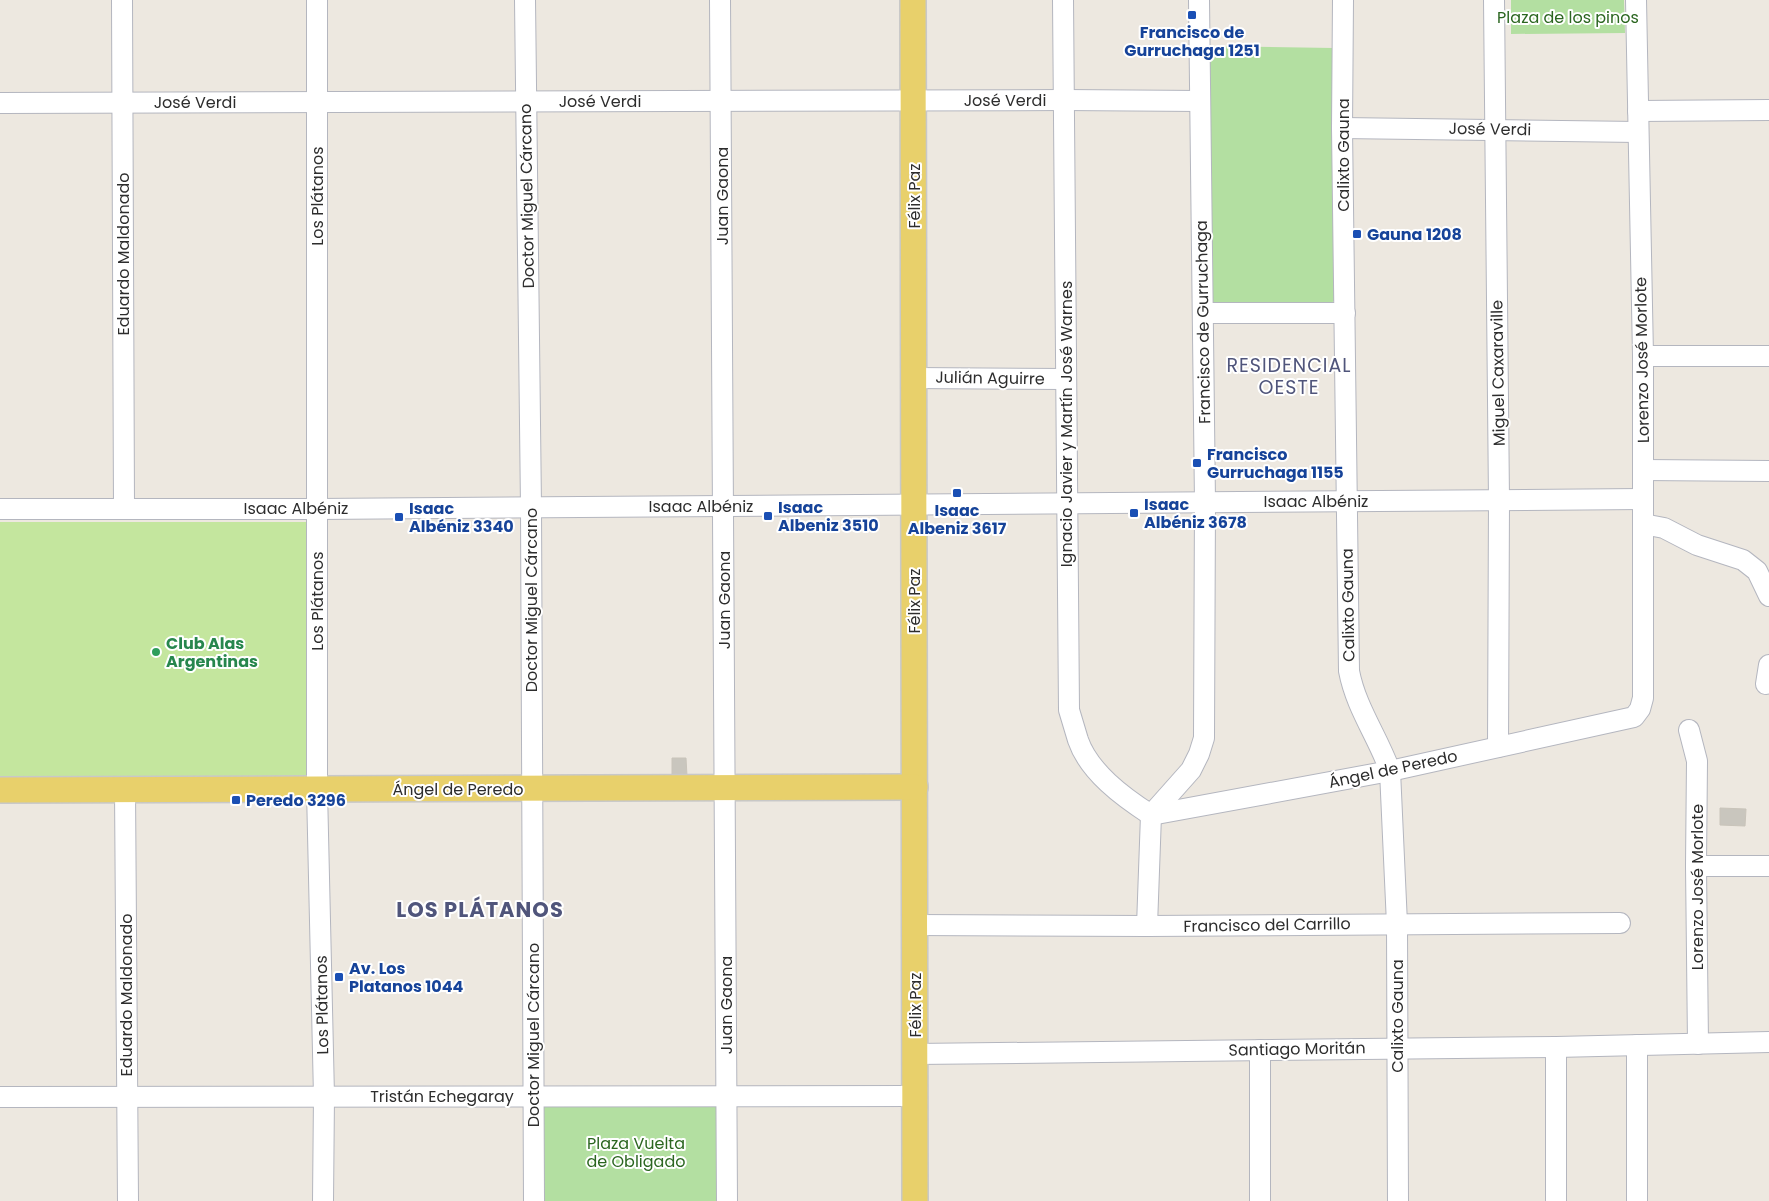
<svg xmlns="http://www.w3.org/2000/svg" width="1769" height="1201" font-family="Poppins,sans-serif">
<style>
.green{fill:#b3dfa1}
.pitch{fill:#c4e69e}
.building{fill:#c9c6be;stroke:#c9c4ba}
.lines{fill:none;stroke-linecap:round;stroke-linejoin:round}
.minor-casing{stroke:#b4b6bf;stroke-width:22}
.major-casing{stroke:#c8c8c8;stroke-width:28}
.minor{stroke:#fff;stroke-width:20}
.major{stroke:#e8d06b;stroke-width:25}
.transit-dot{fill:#1a4fb4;stroke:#fff;stroke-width:2}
.leisure-dot{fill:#2e9e5b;stroke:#fff;stroke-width:2}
.labels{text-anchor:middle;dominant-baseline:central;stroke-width:4;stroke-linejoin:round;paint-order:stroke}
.park-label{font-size:16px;fill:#2b6620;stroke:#fff}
.transit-label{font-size:16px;font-weight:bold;fill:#164399;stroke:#fff;text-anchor:start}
.street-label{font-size:16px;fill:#2d2d2d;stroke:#fff}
.leisure-label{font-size:16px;font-weight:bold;fill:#27864d;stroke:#fff;text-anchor:start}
.quarter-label{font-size:19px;letter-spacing:1px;fill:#50557b;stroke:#fff}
.district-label{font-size:21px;font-weight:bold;letter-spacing:1px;fill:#50557b;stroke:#fff}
</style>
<rect width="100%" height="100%" fill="#ede8e0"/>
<!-- green -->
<g class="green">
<path d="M1511,0H1624L1625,33L1511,34Z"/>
<path d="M1206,46L1334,48L1337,296L1332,303L1323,307L1217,306L1212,302Z"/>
<path d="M716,1102L717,1201H541L540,1104Z"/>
</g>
<!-- pitch -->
<rect class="pitch" x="0" y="522" width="313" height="260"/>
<!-- building -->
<g class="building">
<path d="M672,758H686L687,776H672Z"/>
<path d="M1720,808L1746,809L1745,826L1720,825Z"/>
</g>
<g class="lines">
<!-- minor casing -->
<g class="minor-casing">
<g id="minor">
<path d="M122,0L124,509"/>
<path d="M317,0V790L324,1096L323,1201"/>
<path d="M525,0L531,507L534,1201"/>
<path d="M720,0L727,1201"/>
<path d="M1063,0L1069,710C1072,720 1075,730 1078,740C1089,772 1123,797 1151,815"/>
<path d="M1343,0L1342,128L1349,671C1356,708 1378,737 1390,771L1397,924L1398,1201"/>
<path d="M1494,0L1499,500L1498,747"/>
<path d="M0,103L1064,100L1200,101"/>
<path d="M1638,111L1769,110"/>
<path d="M1342,128L1638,132"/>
<path d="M1203,313H1345"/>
<path d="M1643,356H1769"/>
<path d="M914,378L1066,379"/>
<path d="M1643,470L1769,471"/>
<path d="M0,509H317L1642,499"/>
<path d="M1643,524L1664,528L1697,545L1743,560L1757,571L1769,596"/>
<path d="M1766,684L1769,665"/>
<path d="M1689,730L1697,761L1696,866L1698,1044"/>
<path d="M125,790L128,1201"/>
<path d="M1151,815L1390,771L1634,717L1640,709L1643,698V356L1636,0"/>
<path d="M1696,866H1769"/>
<path d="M915,925L1147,926L1620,923"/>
<path d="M1147,926L1151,815L1191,770L1199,754L1204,738L1205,502L1199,0"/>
<path d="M1637,1045V1201"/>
<path d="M1260,1050V1201"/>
<path d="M915,1054L1556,1047L1769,1042"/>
<path d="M0,1097L915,1096"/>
<path d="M1556,1201V1047"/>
</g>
</g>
<!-- major casing -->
<g class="major-casing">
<g id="major">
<path d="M913,0L915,1201"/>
<path d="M0,790L915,787"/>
</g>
</g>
<!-- minor -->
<use href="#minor" class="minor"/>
<!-- major -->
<use href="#major" class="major"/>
</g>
<!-- markers -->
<g class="transit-dot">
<rect x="1187" y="10" width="10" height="10" rx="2.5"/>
<rect x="1352" y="229" width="10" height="10" rx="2.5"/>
<rect x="1192" y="458" width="10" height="10" rx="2.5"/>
<rect x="952" y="488" width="10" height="10" rx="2.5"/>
<rect x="1129" y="508" width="10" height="10" rx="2.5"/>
<rect x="763" y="511" width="10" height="10" rx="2.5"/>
<rect x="394" y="512" width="10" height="10" rx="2.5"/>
<rect x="231" y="795" width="10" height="10" rx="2.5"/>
<rect x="334" y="972" width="10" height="10" rx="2.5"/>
</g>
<circle class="leisure-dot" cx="156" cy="652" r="5"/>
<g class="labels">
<!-- park labels -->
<g class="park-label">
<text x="1568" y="17">Plaza de los pinos</text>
<text x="636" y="1143">Plaza Vuelta<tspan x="636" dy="18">de Obligado</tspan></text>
</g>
<!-- transit labels -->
<g class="transit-label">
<text x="1192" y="32" text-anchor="middle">Francisco de<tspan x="1192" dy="18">Gurruchaga 1251</tspan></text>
<text x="1367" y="234">Gauna 1208</text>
<text x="1207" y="454">Francisco<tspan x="1207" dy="18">Gurruchaga 1155</tspan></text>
<text x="1144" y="504">Isaac<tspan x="1144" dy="18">Albéniz 3678</tspan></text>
<text x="778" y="507">Isaac<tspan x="778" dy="18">Albeniz 3510</tspan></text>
<text x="409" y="508">Isaac<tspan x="409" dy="18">Albéniz 3340</tspan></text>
<text x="957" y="510" text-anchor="middle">Isaac<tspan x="957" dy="18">Albeniz 3617</tspan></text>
<text x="246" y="800">Peredo 3296</text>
<text x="349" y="968">Av. Los<tspan x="349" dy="18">Platanos 1044</tspan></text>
</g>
<!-- street labels -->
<g class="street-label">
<text x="1005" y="100">José Verdi</text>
<text x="600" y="101">José Verdi</text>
<text x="195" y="102">José Verdi</text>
<text transform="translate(1490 129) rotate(1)">José Verdi</text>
<text transform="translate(1343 155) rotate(-90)">Calixto Gauna</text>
<text transform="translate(317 196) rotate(-90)">Los Plátanos</text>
<text transform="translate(527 196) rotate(-91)">Doctor Miguel Cárcano</text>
<text transform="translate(722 196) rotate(-90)">Juan Gaona</text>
<text transform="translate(914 196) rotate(-90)">Félix Paz</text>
<text transform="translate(123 254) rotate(-90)">Eduardo Maldonado</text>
<text transform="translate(1203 322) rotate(-91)">Francisco de Gurruchaga</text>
<text transform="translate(1642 360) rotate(-91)">Lorenzo José Morlote</text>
<text transform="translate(1498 373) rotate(-91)">Miguel Caxaraville</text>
<text transform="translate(990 378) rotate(1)">Julián Aguirre</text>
<text transform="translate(1066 424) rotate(-90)">Ignacio Javier y Martín José Warnes</text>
<text x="1316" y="501">Isaac Albéniz</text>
<text x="701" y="506">Isaac Albéniz</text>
<text x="296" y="508">Isaac Albéniz</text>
<text transform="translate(531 600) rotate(-90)">Doctor Miguel Cárcano</text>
<text transform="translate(724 600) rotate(-90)">Juan Gaona</text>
<text transform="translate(317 601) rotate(-90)">Los Plátanos</text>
<text transform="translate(914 601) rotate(-90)">Félix Paz</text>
<text transform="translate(1348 605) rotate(-91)">Calixto Gauna</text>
<text transform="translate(1393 769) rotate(-12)">Ángel de Peredo</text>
<text x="458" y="789">Ángel de Peredo</text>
<text transform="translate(1697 887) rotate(-90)">Lorenzo José Morlote</text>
<text transform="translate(1267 925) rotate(-1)">Francisco del Carrillo</text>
<text transform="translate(126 995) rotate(-90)">Eduardo Maldonado</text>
<text transform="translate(322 1005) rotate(-91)">Los Plátanos</text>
<text transform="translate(726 1005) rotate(-90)">Juan Gaona</text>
<text transform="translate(915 1005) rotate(-90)">Félix Paz</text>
<text transform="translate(1397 1016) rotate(-90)">Calixto Gauna</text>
<text transform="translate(533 1035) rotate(-90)">Doctor Miguel Cárcano</text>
<text transform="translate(1297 1049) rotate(-1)">Santiago Moritán</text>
<text x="442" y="1096">Tristán Echegaray</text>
</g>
<!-- leisure labels -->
<g class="leisure-label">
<text x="166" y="643">Club Alas<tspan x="166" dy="18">Argentinas</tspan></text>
</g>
<!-- quarter labels -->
<g class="quarter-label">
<text x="1289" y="365">RESIDENCIAL<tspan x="1289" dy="22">OESTE</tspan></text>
</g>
<!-- district labels -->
<g class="district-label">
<text x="480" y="909">LOS PLÁTANOS</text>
</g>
</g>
</svg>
